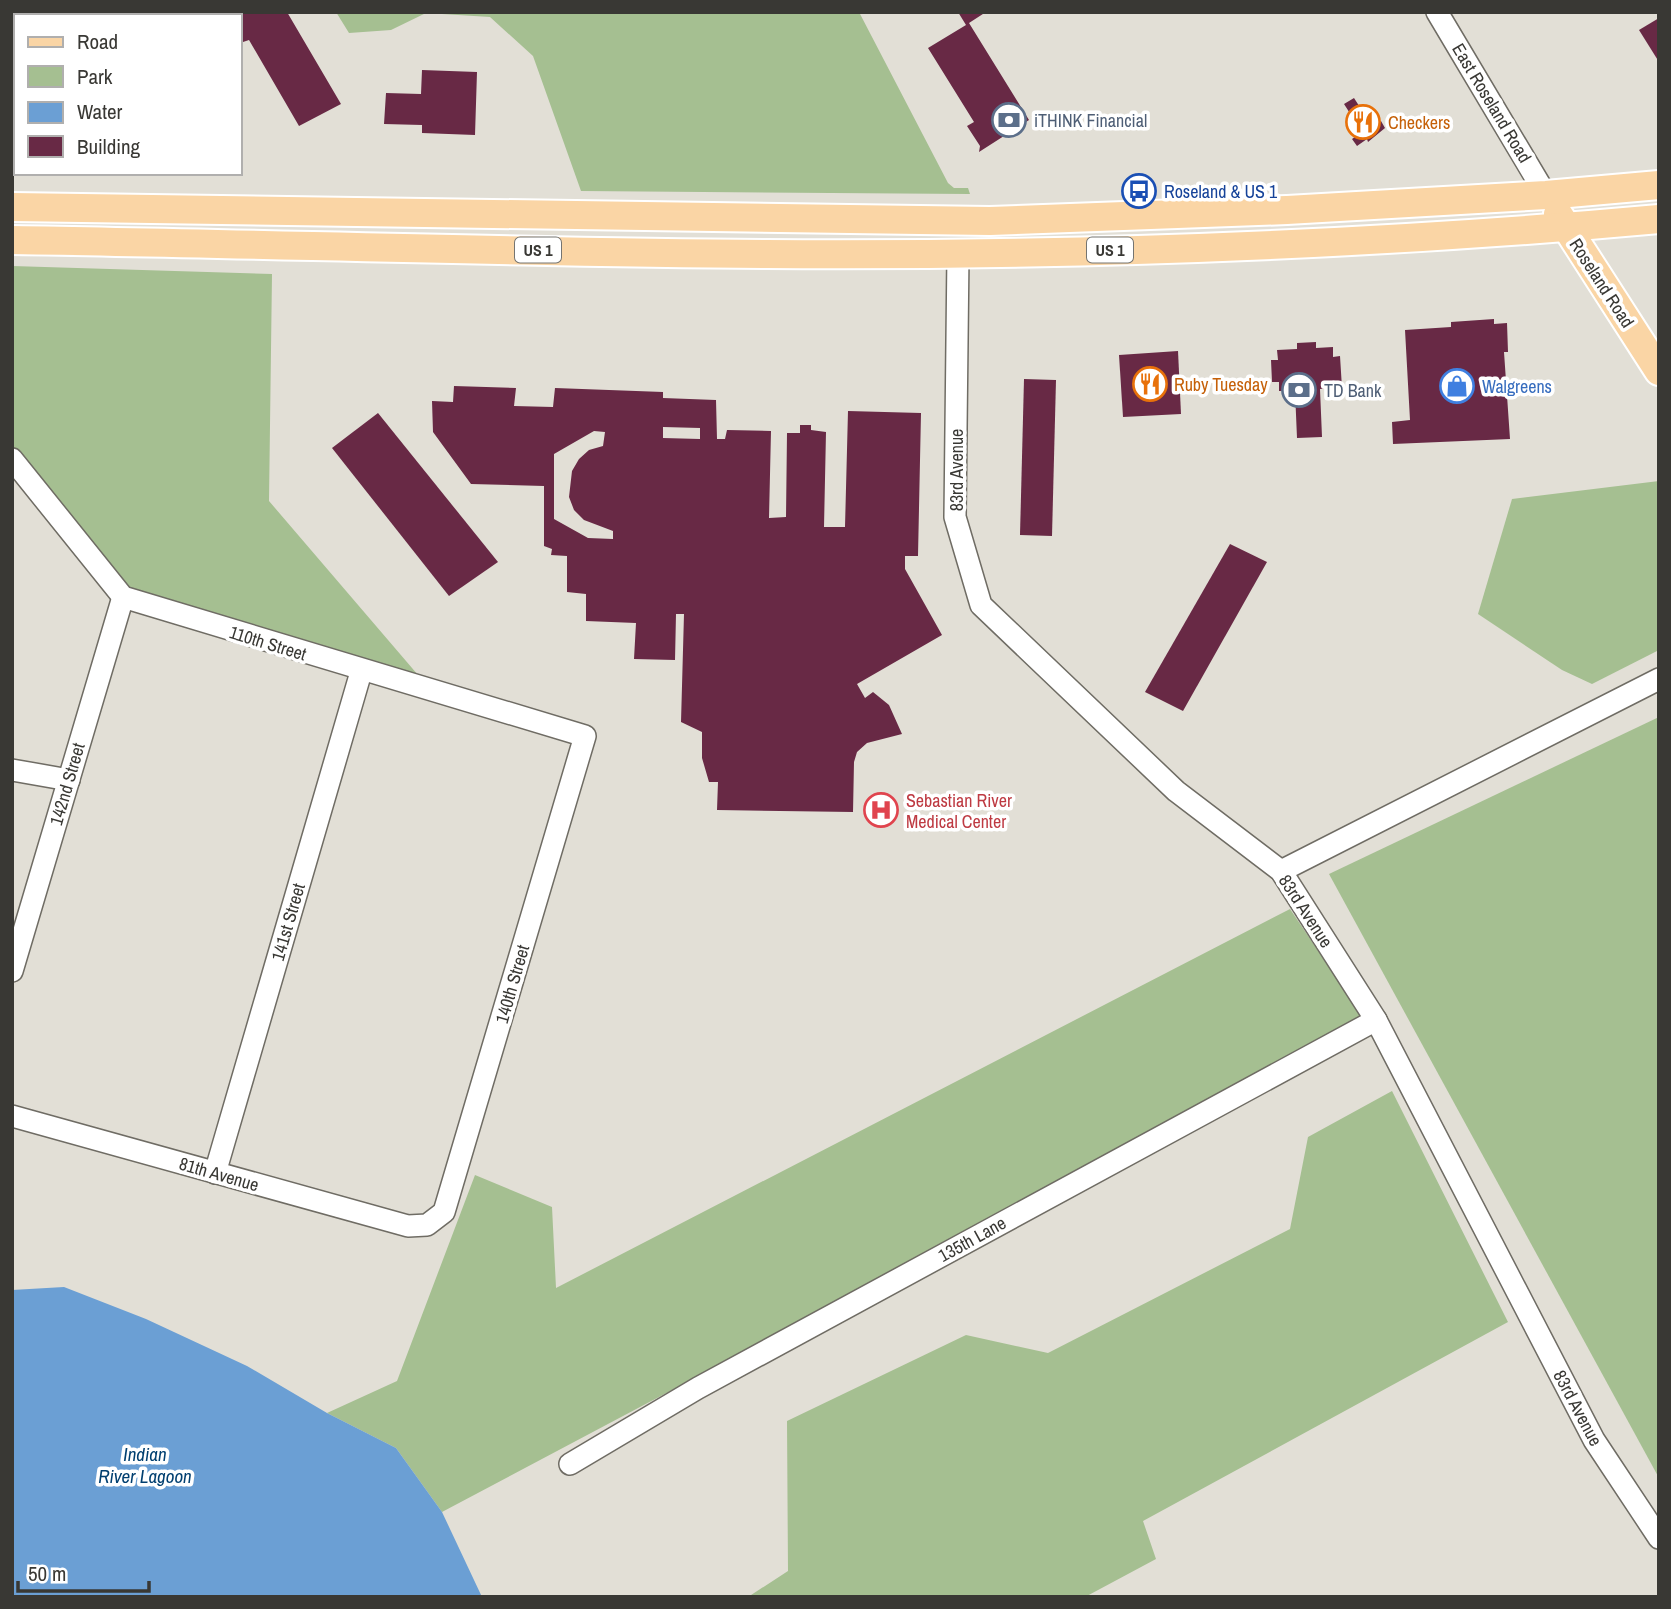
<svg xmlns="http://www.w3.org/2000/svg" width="1671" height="1609" font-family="'Archivo Narrow',sans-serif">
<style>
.green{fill:#a5bf91}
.water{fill:#6b9fd4}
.building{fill:#682945;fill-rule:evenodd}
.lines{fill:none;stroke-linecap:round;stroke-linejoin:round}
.minor-casing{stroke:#6f6c64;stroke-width:24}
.major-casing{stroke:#fff;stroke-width:32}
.minor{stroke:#fff;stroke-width:21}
.major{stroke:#fad5a5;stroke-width:28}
.labels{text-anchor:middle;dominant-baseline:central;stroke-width:7;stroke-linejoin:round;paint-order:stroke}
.shield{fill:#fff;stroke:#747471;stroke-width:2}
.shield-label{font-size:16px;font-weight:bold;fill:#393834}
.street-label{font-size:18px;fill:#393834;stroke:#fff}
.service-label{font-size:18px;fill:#4e5e75;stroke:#fff;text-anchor:start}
.food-label{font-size:18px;fill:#c56008;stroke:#fff;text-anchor:start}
.transit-label{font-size:18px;fill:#164399;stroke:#fff;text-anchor:start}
.shop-label{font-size:18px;fill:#366cbe;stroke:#fff;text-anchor:start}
.health-label{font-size:18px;fill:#be3a42;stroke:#fff;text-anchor:start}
.water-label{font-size:19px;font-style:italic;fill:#003f70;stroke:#fff}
</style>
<rect width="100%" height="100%" fill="#e2dfd6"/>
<!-- green -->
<g class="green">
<path d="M336,12H859L948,183L954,188H968L970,194L581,191L533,56L490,17L426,13L391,30L349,33Z"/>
<path d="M12,266L272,274L269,501L424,682L128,602L12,450Z"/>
<path d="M1659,481V650L1592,684L1562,670L1478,614L1512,499Z"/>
<path d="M1659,717V1478L1329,874Z"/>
<path d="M1290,909L1366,1022L442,1512L396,1448L327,1413L397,1381L475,1175L552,1207L556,1288Z"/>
<path d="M1392,1091L1508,1322L1143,1521L1156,1559L1085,1597H748L788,1571L787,1421L966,1335L1048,1353L1290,1229L1308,1137Z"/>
</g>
<!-- water -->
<path class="water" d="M64,1287L146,1319L247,1366L327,1413L396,1448L442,1512L482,1597H12V1290Z"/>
<!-- building -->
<g class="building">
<path d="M203,12H287L341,104L299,126L249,40L240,43V16H194Z"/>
<path d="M958,12H986L969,23L1029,120L979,152L980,146L967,126L974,122L928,48L966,25Z"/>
<path d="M1659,18V62L1639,30Z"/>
<path d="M12,43L16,44V80H12Z"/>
<path d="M422,70L477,72L475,135L422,133V125L384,124L386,93L421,94Z"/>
<path d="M1354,98L1372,126L1381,121L1385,128L1368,142L1367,139L1357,146L1352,139L1362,132L1344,104Z"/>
<path d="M1494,319V324L1507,323L1508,352H1504L1510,439L1393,444L1392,422L1410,420L1405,330L1451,327V322Z"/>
<path d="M1316,342V348L1333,347V357L1340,356L1342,388L1320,389L1322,437L1297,438L1295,391H1279V382H1272L1271,360H1278L1277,350L1297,349V343Z"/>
<path d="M1178,351L1181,414L1123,417L1119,355Z"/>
<path d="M1024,379L1056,380L1052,536L1020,535Z"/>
<path d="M454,386L516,388L514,406L553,407L555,388L663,392V398L716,400L717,439H725L727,430L771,431L769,518L786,517L787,433H800V425H811V430L826,432L824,527H845L848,411L921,413L918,556H905V569L942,635L857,684L865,698L873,692L889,705L902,734L867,743L857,752L854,762L853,812L717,810L718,782H709L702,758V732L681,722L684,614H676L675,660L634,659L636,623L586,621V594L567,592V556L551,555L552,549L544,546V486L471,484L433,432L432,401L453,402ZM663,427L700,428V439L663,438ZM594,431L605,432L603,446L589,450L579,459L572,471L569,497L574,510L584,520L613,531V539L588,538L554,519V454Z"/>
<path d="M378,413L498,562L449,596L332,448Z"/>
<path d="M1230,544L1267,562L1183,711L1145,692Z"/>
</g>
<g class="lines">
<!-- minor casing -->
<g class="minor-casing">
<g id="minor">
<path d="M1437,12L1546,195"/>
<path d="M958,253L955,517L981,605L1176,791L1281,871L1376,1020L1594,1440L1659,1538"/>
<path d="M12,459L123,597L585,736L444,1212L427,1225L408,1226L12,1116"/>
<path d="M12,770L69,780"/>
<path d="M1281,871L1659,679"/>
<path d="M12,971L123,597"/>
<path d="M215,1173L361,672"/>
<path d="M570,1464L698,1388L1376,1020"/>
</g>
</g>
<!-- major casing -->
<g class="major-casing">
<g id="major">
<path d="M12,207L990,221L1287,210L1546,195L1659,185"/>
<path d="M1558,214L1659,371"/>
<path d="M12,240C263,244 514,252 766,254C1063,256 1362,246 1659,219"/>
</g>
</g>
<!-- minor -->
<use href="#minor" class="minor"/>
<!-- major -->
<use href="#major" class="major"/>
</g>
<!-- icons -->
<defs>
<g id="bank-ring" transform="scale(1.75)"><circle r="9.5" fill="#fff" stroke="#5c6f8a" stroke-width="1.5"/><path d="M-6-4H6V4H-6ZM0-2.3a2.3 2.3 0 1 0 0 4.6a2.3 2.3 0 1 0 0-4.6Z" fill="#5c6f8a"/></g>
<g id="restaurant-ring" transform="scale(1.75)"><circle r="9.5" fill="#fff" stroke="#e8710a" stroke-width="1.5"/><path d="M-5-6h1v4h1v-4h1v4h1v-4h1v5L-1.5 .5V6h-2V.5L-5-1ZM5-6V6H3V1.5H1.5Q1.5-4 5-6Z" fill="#e8710a"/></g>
<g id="bus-ring" transform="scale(1.75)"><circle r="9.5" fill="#fff" stroke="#1a4fb4" stroke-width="1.5"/><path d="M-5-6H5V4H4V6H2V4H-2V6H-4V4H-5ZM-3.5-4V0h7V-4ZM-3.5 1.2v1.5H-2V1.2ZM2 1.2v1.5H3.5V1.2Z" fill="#1a4fb4"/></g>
<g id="shop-ring" transform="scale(1.75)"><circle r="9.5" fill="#fff" stroke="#3f7fe0" stroke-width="1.5"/><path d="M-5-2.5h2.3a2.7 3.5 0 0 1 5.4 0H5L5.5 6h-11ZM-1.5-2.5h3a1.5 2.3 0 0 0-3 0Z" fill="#3f7fe0"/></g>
<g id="hospital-ring" transform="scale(1.75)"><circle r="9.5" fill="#fff" stroke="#e0444e" stroke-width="1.5"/><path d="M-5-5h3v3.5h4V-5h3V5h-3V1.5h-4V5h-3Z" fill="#e0444e"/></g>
</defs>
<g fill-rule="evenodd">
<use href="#bank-ring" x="1009" y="120"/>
<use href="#restaurant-ring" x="1363" y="122"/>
<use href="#bus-ring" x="1139" y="191"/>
<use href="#restaurant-ring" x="1150" y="384"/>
<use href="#shop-ring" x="1457" y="386"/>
<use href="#bank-ring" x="1299" y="390"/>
<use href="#hospital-ring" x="881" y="810"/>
</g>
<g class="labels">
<!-- shield labels -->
<g class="shield">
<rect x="515" y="237.5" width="46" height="25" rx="5"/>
<rect x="1087" y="237.5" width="46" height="25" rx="5"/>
</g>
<g class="shield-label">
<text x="538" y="250">US 1</text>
<text x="1110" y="250">US 1</text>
</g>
<!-- street labels -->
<g class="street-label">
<text transform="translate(1492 103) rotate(59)">East Roseland Road</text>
<text transform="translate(1602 283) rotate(57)">Roseland Road</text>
<text transform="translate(956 470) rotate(-90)">83rd Avenue</text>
<text transform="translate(268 643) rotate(17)">110th Street</text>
<text transform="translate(67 784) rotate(-74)">142nd Street</text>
<text transform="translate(1306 911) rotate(57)">83rd Avenue</text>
<text transform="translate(288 922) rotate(-74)">141st Street</text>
<text transform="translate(512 984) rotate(-74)">140th Street</text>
<text transform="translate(219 1174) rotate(16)">81th Avenue</text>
<text transform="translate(972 1239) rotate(-29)">135th Lane</text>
<text transform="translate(1578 1408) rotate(62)">83rd Avenue</text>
</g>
<!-- service labels -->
<g class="service-label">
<text x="1034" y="120">iTHINK Financial</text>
<text x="1324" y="390">TD Bank</text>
</g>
<!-- food labels -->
<g class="food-label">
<text x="1388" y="122">Checkers</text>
<text x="1174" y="384">Ruby Tuesday</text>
</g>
<!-- transit labels -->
<g class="transit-label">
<text x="1164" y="191">Roseland &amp; US 1</text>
</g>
<!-- shop labels -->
<g class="shop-label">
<text x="1482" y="386">Walgreens</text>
</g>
<!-- health labels -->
<g class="health-label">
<text x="906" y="800">Sebastian River<tspan x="906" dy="21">Medical Center</tspan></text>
</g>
<!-- water labels -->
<g class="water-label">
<text x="145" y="1454">Indian<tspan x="145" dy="22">River Lagoon</tspan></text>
</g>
</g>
<!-- border -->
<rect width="1671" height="1609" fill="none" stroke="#393834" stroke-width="28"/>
<!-- legend -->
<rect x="14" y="14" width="228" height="161" fill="#ffffff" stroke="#b0afae" stroke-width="2"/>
<rect x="28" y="37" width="35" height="10" fill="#fad5a5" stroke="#b0afae" stroke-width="2"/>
<text x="77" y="49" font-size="21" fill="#393834">Road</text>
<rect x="28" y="66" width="35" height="21" fill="#a5bf91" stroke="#b0afae" stroke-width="2"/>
<text x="77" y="84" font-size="21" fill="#393834">Park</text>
<rect x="28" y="102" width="35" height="21" fill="#6b9fd4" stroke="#b0afae" stroke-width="2"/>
<text x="77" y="119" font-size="21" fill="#393834">Water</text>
<rect x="28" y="136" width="35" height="21" fill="#682945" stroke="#b0afae" stroke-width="2"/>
<text x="77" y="154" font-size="21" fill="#393834">Building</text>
<!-- scale -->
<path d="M18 1581v10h131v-10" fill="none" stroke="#393834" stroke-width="3.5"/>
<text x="28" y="1581" font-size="21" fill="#393834" stroke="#ffffff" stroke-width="5" paint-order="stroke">50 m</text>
</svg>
